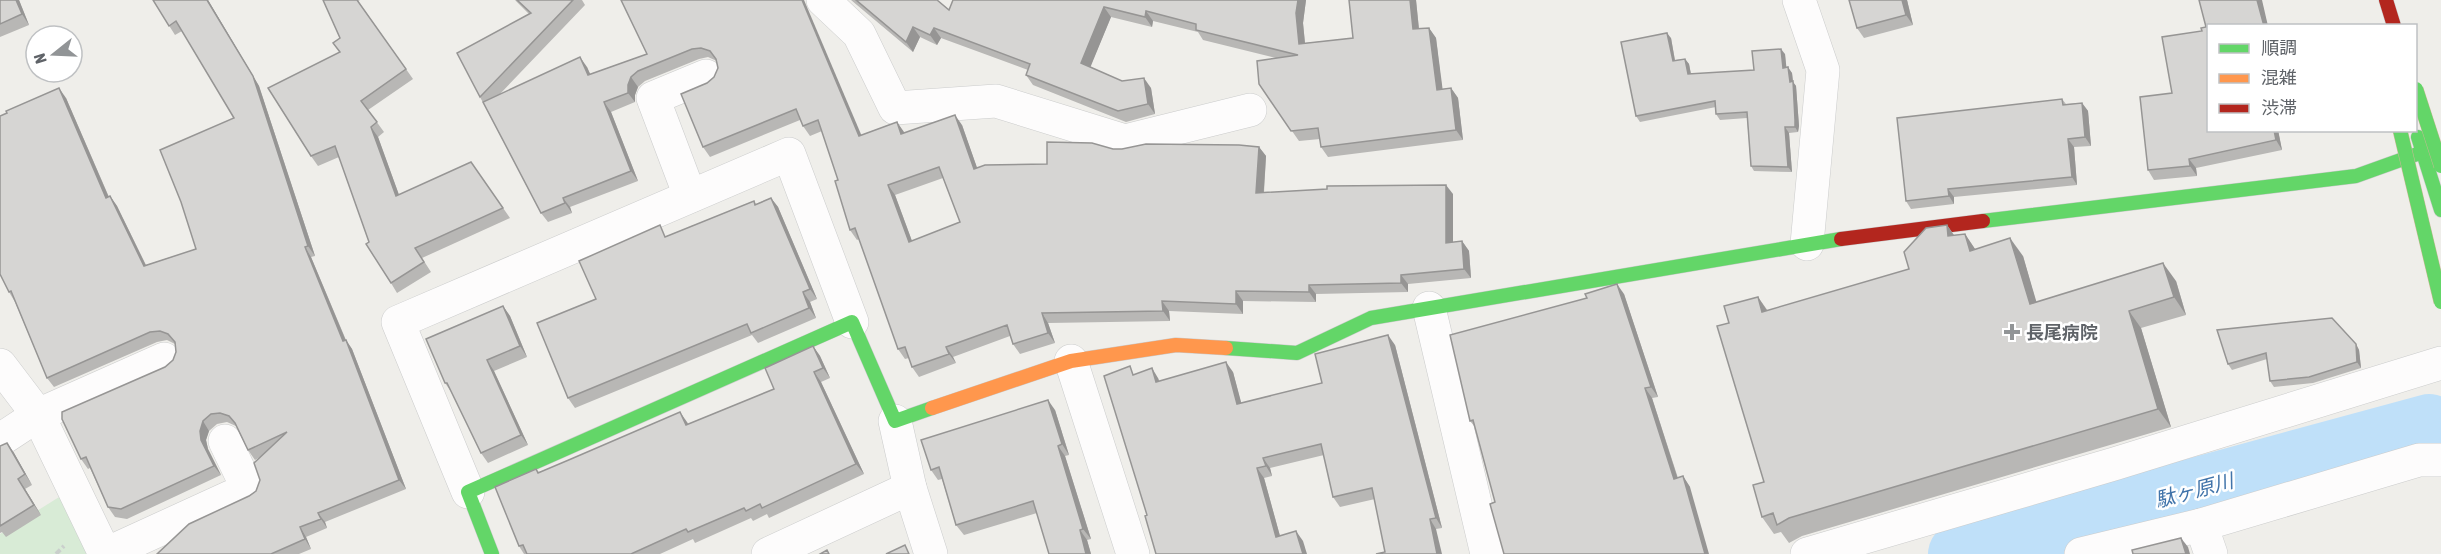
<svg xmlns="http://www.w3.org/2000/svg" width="2441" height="554" font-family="'Asap Condensed','Noto Sans JP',sans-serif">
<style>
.green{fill:#d8ebd6}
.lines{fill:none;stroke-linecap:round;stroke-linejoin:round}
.river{stroke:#bfe0f9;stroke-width:64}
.street-casing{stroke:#cbcccc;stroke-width:34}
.fast-casing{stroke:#cacacb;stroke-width:15}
.slow-casing{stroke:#cacacb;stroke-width:15}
.jam-casing{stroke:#cacacb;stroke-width:15}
.path{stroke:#cacfcc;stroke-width:4;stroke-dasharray:6 3;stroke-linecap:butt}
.street{stroke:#fdfcfc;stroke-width:33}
.fast{stroke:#63d668;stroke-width:14}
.slow{stroke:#ff974d;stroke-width:14}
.jam{stroke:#b3261e;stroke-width:14}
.fast-bridge-casing{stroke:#c8b996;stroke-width:15;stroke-linecap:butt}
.fast-bridge{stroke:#63d668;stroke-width:14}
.wall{fill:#b8b7b5;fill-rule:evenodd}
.shaded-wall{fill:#969594}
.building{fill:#d6d5d3;stroke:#969594;stroke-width:1.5;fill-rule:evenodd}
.poi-dot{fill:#919496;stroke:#fff;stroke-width:2}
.labels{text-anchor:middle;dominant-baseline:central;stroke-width:5;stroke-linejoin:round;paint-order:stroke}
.poi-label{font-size:18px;font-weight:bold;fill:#5f6368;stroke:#fff;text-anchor:start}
.water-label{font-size:20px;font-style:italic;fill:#4174aa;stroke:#fff}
</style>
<rect width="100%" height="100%" fill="#efeeea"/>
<!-- green -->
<path class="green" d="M64,494L89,554H0V534Z"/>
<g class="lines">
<!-- river -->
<path class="river" d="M1960,554L2429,426"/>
<!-- street casing -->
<g class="street-casing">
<g id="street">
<path d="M823,0L859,34L895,108L996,101L1125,141L1250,110"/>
<path d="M1799,0L1823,70L1807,244"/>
<path d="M690,196L653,98L706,76"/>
<path d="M1429,308L1487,554"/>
<path d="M1071,361L1133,554"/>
<path d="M0,365L38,415L105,554"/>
<path d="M0,440L38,415L164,359"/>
<path d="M910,488L931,554"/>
<path d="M468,492L398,322L789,154L852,322"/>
<path d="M2201,525L2419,460H2441"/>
<path d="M106,554L248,489L225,441"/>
<path d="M768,554L910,488L895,421"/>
<path d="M1807,554L2114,464L2441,363"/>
<path d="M2081,554L2201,525L2211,554"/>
</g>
</g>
<!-- fast casing -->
<g class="fast-casing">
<g id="fast">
<path d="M2418,137L2441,210"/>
<path d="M1983,221L2356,176L2434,148"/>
<path d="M1226,348L1297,353L1371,318L1841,239"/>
<path d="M492,554L468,492L852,322L895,421L932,408"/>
</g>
</g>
<!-- slow casing -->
<g class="slow-casing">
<path id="slow" d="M932,408L1071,361L1176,345L1226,348"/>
</g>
<!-- jam casing -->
<g class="jam-casing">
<g id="jam">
<path d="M2386,0L2394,26"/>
<path d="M1841,239L1983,221"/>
</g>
</g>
<!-- path -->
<path class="path" d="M56,554L64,546"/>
<!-- street -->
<use href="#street" class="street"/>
<!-- fast -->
<use href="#fast" class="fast"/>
<!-- slow -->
<use href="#slow" class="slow"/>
<!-- jam -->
<use href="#jam" class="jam"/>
<!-- fast-bridge casing -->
<g class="fast-bridge-casing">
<g id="fast-bridge">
<path d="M2416,89L2441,166"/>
<path d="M2400,130L2441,302"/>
</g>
</g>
<!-- fast-bridge -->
<use href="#fast-bridge" class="fast-bridge"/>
</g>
<!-- wall -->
<g class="wall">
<path d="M0,0H19L29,25L0,37Z"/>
<path d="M153,0H208L259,86L315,256L311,257L346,340L352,349L406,489L325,522L327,528L306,537L311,549L299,554H157L249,496L256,491L260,480V457L255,460L248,450L236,426L227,422L217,424L209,431L206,440L208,449L221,475L127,519L115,517L108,507L90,468L88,469L81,459L165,367L173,360L176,352L175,344L167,340L157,342L54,387L47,378L15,302L9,292L66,98L109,197L110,196L117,206L146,265L196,249L234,118L182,31L175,35Z"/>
<path d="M323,0H360L358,1L413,79L368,110L384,132L378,137L399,195L471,162L510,218L422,258L431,272L397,293L391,283L369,242L339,157L318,166L311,156L340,52V38Z"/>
<path d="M515,0H582L585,5L500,94L587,67L590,74L647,54L621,0L861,135L897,122L904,133L962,125L977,168L1047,164L1113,149L1259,147L1266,156L1264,193L1453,194V242L1462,241L1469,251L1471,278L1408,284V292L1316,294V302L1243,301V314L1169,311L1170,321L1048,323L1055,343L1020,354L1013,344L1010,336L953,357L956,363L919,377L912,367L909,358L905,359L898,349L859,239L857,240L850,230L838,180L822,131L810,136L803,126L800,120L710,157L703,147L707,83L714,77L718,68L717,61L708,57L699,59L645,81L638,87L635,95V102L611,112L638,181L570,207L572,213L548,222L541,213L480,97L529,14ZM943,178L960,222L912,241L895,195Z"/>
<path d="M851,0H937L949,10L1306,0L1303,23L1305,43L1353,38L1349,0H1416L1419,29L1429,28L1436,38L1442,89L1451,88L1458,98L1463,140L1328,157L1321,147L1320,139L1299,141L1259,84L1276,58L1203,40L1198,32L1153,21L1152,27L1111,17L1090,67L1122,81L1151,88L1155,114L1126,122L1033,85L1026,75L1028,70L941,38L937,45L920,37L913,52Z"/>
<path d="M1849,0H1907L1913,25L1864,38L1857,28Z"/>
<path d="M2208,26L2278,130L2282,150L2196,168L2197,176L2154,180L2148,170L2172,93L2202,31Z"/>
<path d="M1671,38L1675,60L1685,59L1689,64L1691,74L1754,70L1785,54L1786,68L1792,73L1793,82L1796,86L1799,126L1798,132L1789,133L1792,172L1754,171L1751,166L1747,118L1720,120L1716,114V107L1640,122L1636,116Z"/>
<path d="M2062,99L2066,104L2082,103L2088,111L2091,146L2074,147L2077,185L1954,197V204L1911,209L1906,201Z"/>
<path d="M771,198L778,207L817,299L810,302L816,318L758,343L752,335L575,408L568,398L596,299L667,236L754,201L756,204Z"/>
<path d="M1947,225L1954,235L1965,234L1975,249L2023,256L2036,302L2176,281L2186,315L2141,328L2171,427L1802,536L1789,543L1781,532L1774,534L1762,517L1764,482L1758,297L1768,311L1909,269Z"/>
<path d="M1624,294L1658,397L1652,398L1678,478L1683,476L1690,487L1495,502L1475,427L1470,421Z"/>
<path d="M503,306L510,316L527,357L494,371L528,445L488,463L481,453L452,393L445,383Z"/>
<path d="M2217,330L2356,344L2359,350L2361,368L2313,383L2274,387L2270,381L2267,359L2232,370L2228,364Z"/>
<path d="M1395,345L1442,528L1436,529L1385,552L1375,499L1340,507L1333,497L1324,455L1270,468L1272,476L1264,478L1280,536L1303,541L1147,515L1135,374L1158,378L1159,381L1233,372L1241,403L1322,383Z"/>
<path d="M813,346L820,356L830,378L821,382L864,474L769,518L767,514L753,521L751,518L695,543L693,539L660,554H524L519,546L536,469L539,472L687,422L688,424L774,389Z"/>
<path d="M1055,410L1069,455L1065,456L1091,539L1087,540L1091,554H1049L1037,513L964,535L956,525L942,479L938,480L931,470Z"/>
<path d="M7,443L14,453L32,485L25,489L41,515L6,537L2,532L0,533V446Z"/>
</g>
<!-- shaded-wall -->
<g class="shaded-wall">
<path d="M16,0H19L29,25L22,14Z"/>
<path d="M207,0H208L259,86L315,256L308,246Z"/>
<path d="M802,0H804L866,146L859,136Z"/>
<path d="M1298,0H1306L1303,23L1306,54L1299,44L1296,13Z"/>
<path d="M1410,0H1416L1420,40L1413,29Z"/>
<path d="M1902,0H1907L1913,25L1906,15Z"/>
<path d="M2257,0H2262L2268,26H2264Z"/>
<path d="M1104,7L1111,17L1088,73L1081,63Z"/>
<path d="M1146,11L1153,21L1152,27L1145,17Z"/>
<path d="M913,27L920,37L913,52L906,42Z"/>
<path d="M934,28L941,38L937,45L930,35Z"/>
<path d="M1429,28L1436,38L1444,100L1437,90Z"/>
<path d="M1667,33L1671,38L1676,67L1673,61Z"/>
<path d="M1781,49L1785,54L1787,73L1783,68Z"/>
<path d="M580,57L587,67L595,85L588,75Z"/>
<path d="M1685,59L1689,64L1692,80L1688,74Z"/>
<path d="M1788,67L1792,73L1793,82L1796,86L1799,126L1798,132L1795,127Z"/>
<path d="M631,77L638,87L635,95V102L628,93V85Z"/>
<path d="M1144,78L1151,88L1155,114L1148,104Z"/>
<path d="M59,88L66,98L113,207L106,198Z"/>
<path d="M1451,88L1458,98L1463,140L1456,130Z"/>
<path d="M604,102L611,112L638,181L631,171Z"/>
<path d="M2082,103L2088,111L2091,146L2085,137Z"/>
<path d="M955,115L962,125L981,179L974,169Z"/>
<path d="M897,122L904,132L908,144L901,134Z"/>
<path d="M371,127L378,137L403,206L396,196Z"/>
<path d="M1785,127L1789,133L1792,172L1788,167Z"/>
<path d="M2274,130H2278L2282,150L2276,140Z"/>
<path d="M2068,139L2074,147L2077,185L2072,177Z"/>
<path d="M1259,147L1266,156L1263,203L1256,193Z"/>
<path d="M2189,159L2196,168L2197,176L2190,166Z"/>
<path d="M888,185L895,195L916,252L909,242Z"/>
<path d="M1446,185L1453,194V253L1446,243Z"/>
<path d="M1948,189L1954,197V204L1949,196Z"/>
<path d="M110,196L117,206L151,276L144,266Z"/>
<path d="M563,198L570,207L572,213L565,203Z"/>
<path d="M771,198L778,207L817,299L810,289Z"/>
<path d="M1947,225L1959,243L1948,236Z"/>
<path d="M1965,234L1977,252L1970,251Z"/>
<path d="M2010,238L2023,256L2042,321L2030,304Z"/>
<path d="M1462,241L1469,251L1471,278L1464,269Z"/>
<path d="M305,247L311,257L346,341V340L352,349L406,489L399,480Z"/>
<path d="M2163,263L2176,281L2186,315L2174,297Z"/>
<path d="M1401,275L1408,284V292L1401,283Z"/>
<path d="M1617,284L1624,294L1658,397L1651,387Z"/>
<path d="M1309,285L1316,294V302L1309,292Z"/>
<path d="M1236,291L1243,301V314L1236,304Z"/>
<path d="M803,292L810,302L816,318L809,308Z"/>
<path d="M1758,297L1770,315L1762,312Z"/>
<path d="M1162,301L1169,311L1170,321L1163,311Z"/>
<path d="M503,306L510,316L527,357L520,346Z"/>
<path d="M2129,311L2141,328L2171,427L2158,409Z"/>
<path d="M1042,313L1048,323L1055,343L1048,333Z"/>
<path d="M1388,335L1395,345L1442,528L1436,518Z"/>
<path d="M2356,344L2359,350L2361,368L2357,362Z"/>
<path d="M813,346L820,356L830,378L823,368Z"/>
<path d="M946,347L953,357L956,363L949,354Z"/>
<path d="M487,360L494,371L528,445L521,435Z"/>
<path d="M1226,362L1233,372L1244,413L1237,404Z"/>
<path d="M1152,368L1158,378L1163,392L1156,382Z"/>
<path d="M814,372L821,382L864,474L856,464Z"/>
<path d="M1645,388L1652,398L1681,489L1674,479Z"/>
<path d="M1048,400L1055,410L1069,455L1062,444Z"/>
<path d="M680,412L687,422L693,435L686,425Z"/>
<path d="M203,421L209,431L206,440L208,449L221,475L214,466L201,440L200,431Z"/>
<path d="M7,443L14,453L32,485L25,474Z"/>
<path d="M1058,446L1065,456L1091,539L1083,529Z"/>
<path d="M1263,458L1270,468L1272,476L1266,466Z"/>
<path d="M1257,468L1264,478L1283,547L1276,537Z"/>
<path d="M1683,476L1690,487L1709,554H1705Z"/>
<path d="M18,479L25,489L41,515L34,505Z"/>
<path d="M318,513L325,522L327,528L321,519Z"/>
<path d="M1430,519L1436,529L1442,554H1437Z"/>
<path d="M300,527L306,537L311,549L305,539Z"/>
<path d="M1080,530L1087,540L1091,554H1086Z"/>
<path d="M1296,531L1303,541L1307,554H1303Z"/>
<path d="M2181,538L2188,547L2190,554H2186Z"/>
</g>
<!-- building -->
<g class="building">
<path d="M0,0H16L22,14L0,24Z"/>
<path d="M153,0H207L253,76L308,246L305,247L343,341L346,340L399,480L318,513L321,519L300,527L305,539L271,554H157L189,524L249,496L256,491L260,480L254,463L287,432L248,450L235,423L229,416L220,413L211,414L203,421L200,431L201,440L214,466L121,509L108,507L86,457L81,459L62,419V412L165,367L173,360L176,352L175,342L168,334L160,331L150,332L47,378L11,291L9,292L0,274V116L7,113L6,111L59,88L106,198L110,196L144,266L196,249L181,202L160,150L234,118L176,21L169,26Z"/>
<path d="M323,0H357L406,69L361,101L377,122L371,127L396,196L471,162L503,208L415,248L424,262L391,283L366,244L369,242L335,146L311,156L268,88L340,52L333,43L340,38Z"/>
<path d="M517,0H573L480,97L457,53L531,13Z"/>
<path d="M621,0H802L859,136L897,122L901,134L955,115L974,169L985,165L1047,164V142L1092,143L1113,149H1122L1146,144L1239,145L1259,147L1256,193L1327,189V186L1446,185V243L1462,241L1464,269L1401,275V283L1309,285V292L1236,291V304L1162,301L1163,311L1042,313L1048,333L1013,344L1007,325L946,347L949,354L912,367L905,347L898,349L855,228L850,230L835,181L838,180L818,120L803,126L796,109L703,147L681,94L707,83L714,77L718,68L716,59L710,51L701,48L692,49L638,71L631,77L628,85V93L604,102L631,171L563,198L565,203L541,213L483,102L580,57L588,75L647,54ZM939,167L960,222L909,242L888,185Z"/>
<path d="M856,0H937L949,10L953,0H1298L1296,13L1299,44L1353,38L1349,0H1410L1413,29L1429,28L1437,90L1451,88L1456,130L1321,147L1318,128L1291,131L1259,84L1257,61L1298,55L1196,30V24L1146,11L1145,17L1104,7L1081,63L1122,81L1144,78L1148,104L1118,111L1026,75L1030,64L934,28L930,35L913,27L906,42Z"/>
<path d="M1849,0H1902L1906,15L1857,28Z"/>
<path d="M2199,0H2257L2264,26H2208V130H2274L2276,140L2189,159L2190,166L2148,170L2140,97L2172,93L2162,37L2202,31L2201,28L2206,27Z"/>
<path d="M1667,33L1673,61L1685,59L1688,74L1754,70L1752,51L1781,49L1783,68L1788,67L1790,82L1793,81L1795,120V127H1785L1788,167L1751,166L1747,112L1716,114L1715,101L1636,116L1621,42Z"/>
<path d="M2062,99L2063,105L2082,103L2085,137L2068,139L2072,177L1948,189L1949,196L1906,201L1897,118Z"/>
<path d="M771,198L810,289L803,292L809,308L751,333L747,324L568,398L537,323L596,299L579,261L660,225L665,237L754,201L755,205Z"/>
<path d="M1947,225L1948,236L1965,234L1970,251L2010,238L2030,304L2163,263L2174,297L2129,311L2158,409L1789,518L1777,525L1773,513L1762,517L1753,485L1764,482L1717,326L1729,323L1724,306L1758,297L1762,312L1909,269L1904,252L1926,228Z"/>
<path d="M1617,284L1651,387L1645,388L1674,479L1683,476L1705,554H1504L1490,504L1495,502L1473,420L1470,421L1450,335L1587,298L1585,294Z"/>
<path d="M503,306L520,346L487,360L521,435L481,453L447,383H445L426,339Z"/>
<path d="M2332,318L2356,344L2357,362L2309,377L2270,381L2266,353L2228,364L2217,330Z"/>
<path d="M1388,335L1436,518L1430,519L1437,554H1376L1385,552L1372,488L1333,497L1321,444L1263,458L1266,466L1257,468L1276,537L1296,531L1303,554H1156L1145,516L1147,515L1104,376L1130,366L1133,375L1152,368L1156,382L1226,362L1237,404L1322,383L1315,354Z"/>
<path d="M813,346L823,368L814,372L856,464L762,508L760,504L746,511L744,508L688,532L686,529L631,554H527L523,545L519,546L495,487L536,469L538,473L571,459L680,412L686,425L774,389L765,368Z"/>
<path d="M1048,400L1062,444L1058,446L1083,529L1080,530L1086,554H1049L1033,501L956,525L939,467L931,470L921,440Z"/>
<path d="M7,443L25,474L18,479L34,505L0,526V446Z"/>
<path d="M2181,538L2186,554H2133L2132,550Z"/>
<path d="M905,545L909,554H886Z"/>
<path d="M827,550L829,554H820Z"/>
</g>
<!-- markers -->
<path class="poi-dot" d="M2009 323h6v6h6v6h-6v6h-6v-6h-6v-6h6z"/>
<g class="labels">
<!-- poi labels -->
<g class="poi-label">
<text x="2026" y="332">長尾病院</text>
</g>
<!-- water labels -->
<g class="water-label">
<text transform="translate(2194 490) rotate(-15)">駄ヶ原川</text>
</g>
</g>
<!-- legend -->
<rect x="2207" y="24" width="210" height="108" fill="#ffffff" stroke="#bfc1c3" stroke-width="1.5"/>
<rect x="2219" y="44" width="30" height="9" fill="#63d668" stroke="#bfc1c3" stroke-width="1.5"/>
<text x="2261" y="54" font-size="18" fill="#5f6368">順調</text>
<rect x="2219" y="74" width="30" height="9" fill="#ff974d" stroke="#bfc1c3" stroke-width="1.5"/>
<text x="2261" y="84" font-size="18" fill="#5f6368">混雑</text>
<rect x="2219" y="104" width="30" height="9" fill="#b3261e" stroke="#bfc1c3" stroke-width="1.5"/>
<text x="2261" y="114" font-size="18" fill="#5f6368">渋滞</text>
<!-- north arrow -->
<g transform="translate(54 54) rotate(252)"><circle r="28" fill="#ffffff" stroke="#bfc1c3" stroke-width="1.5"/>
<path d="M0-4.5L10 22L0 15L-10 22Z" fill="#919496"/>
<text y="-9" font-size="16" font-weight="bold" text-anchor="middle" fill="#5f6368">N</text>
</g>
</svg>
